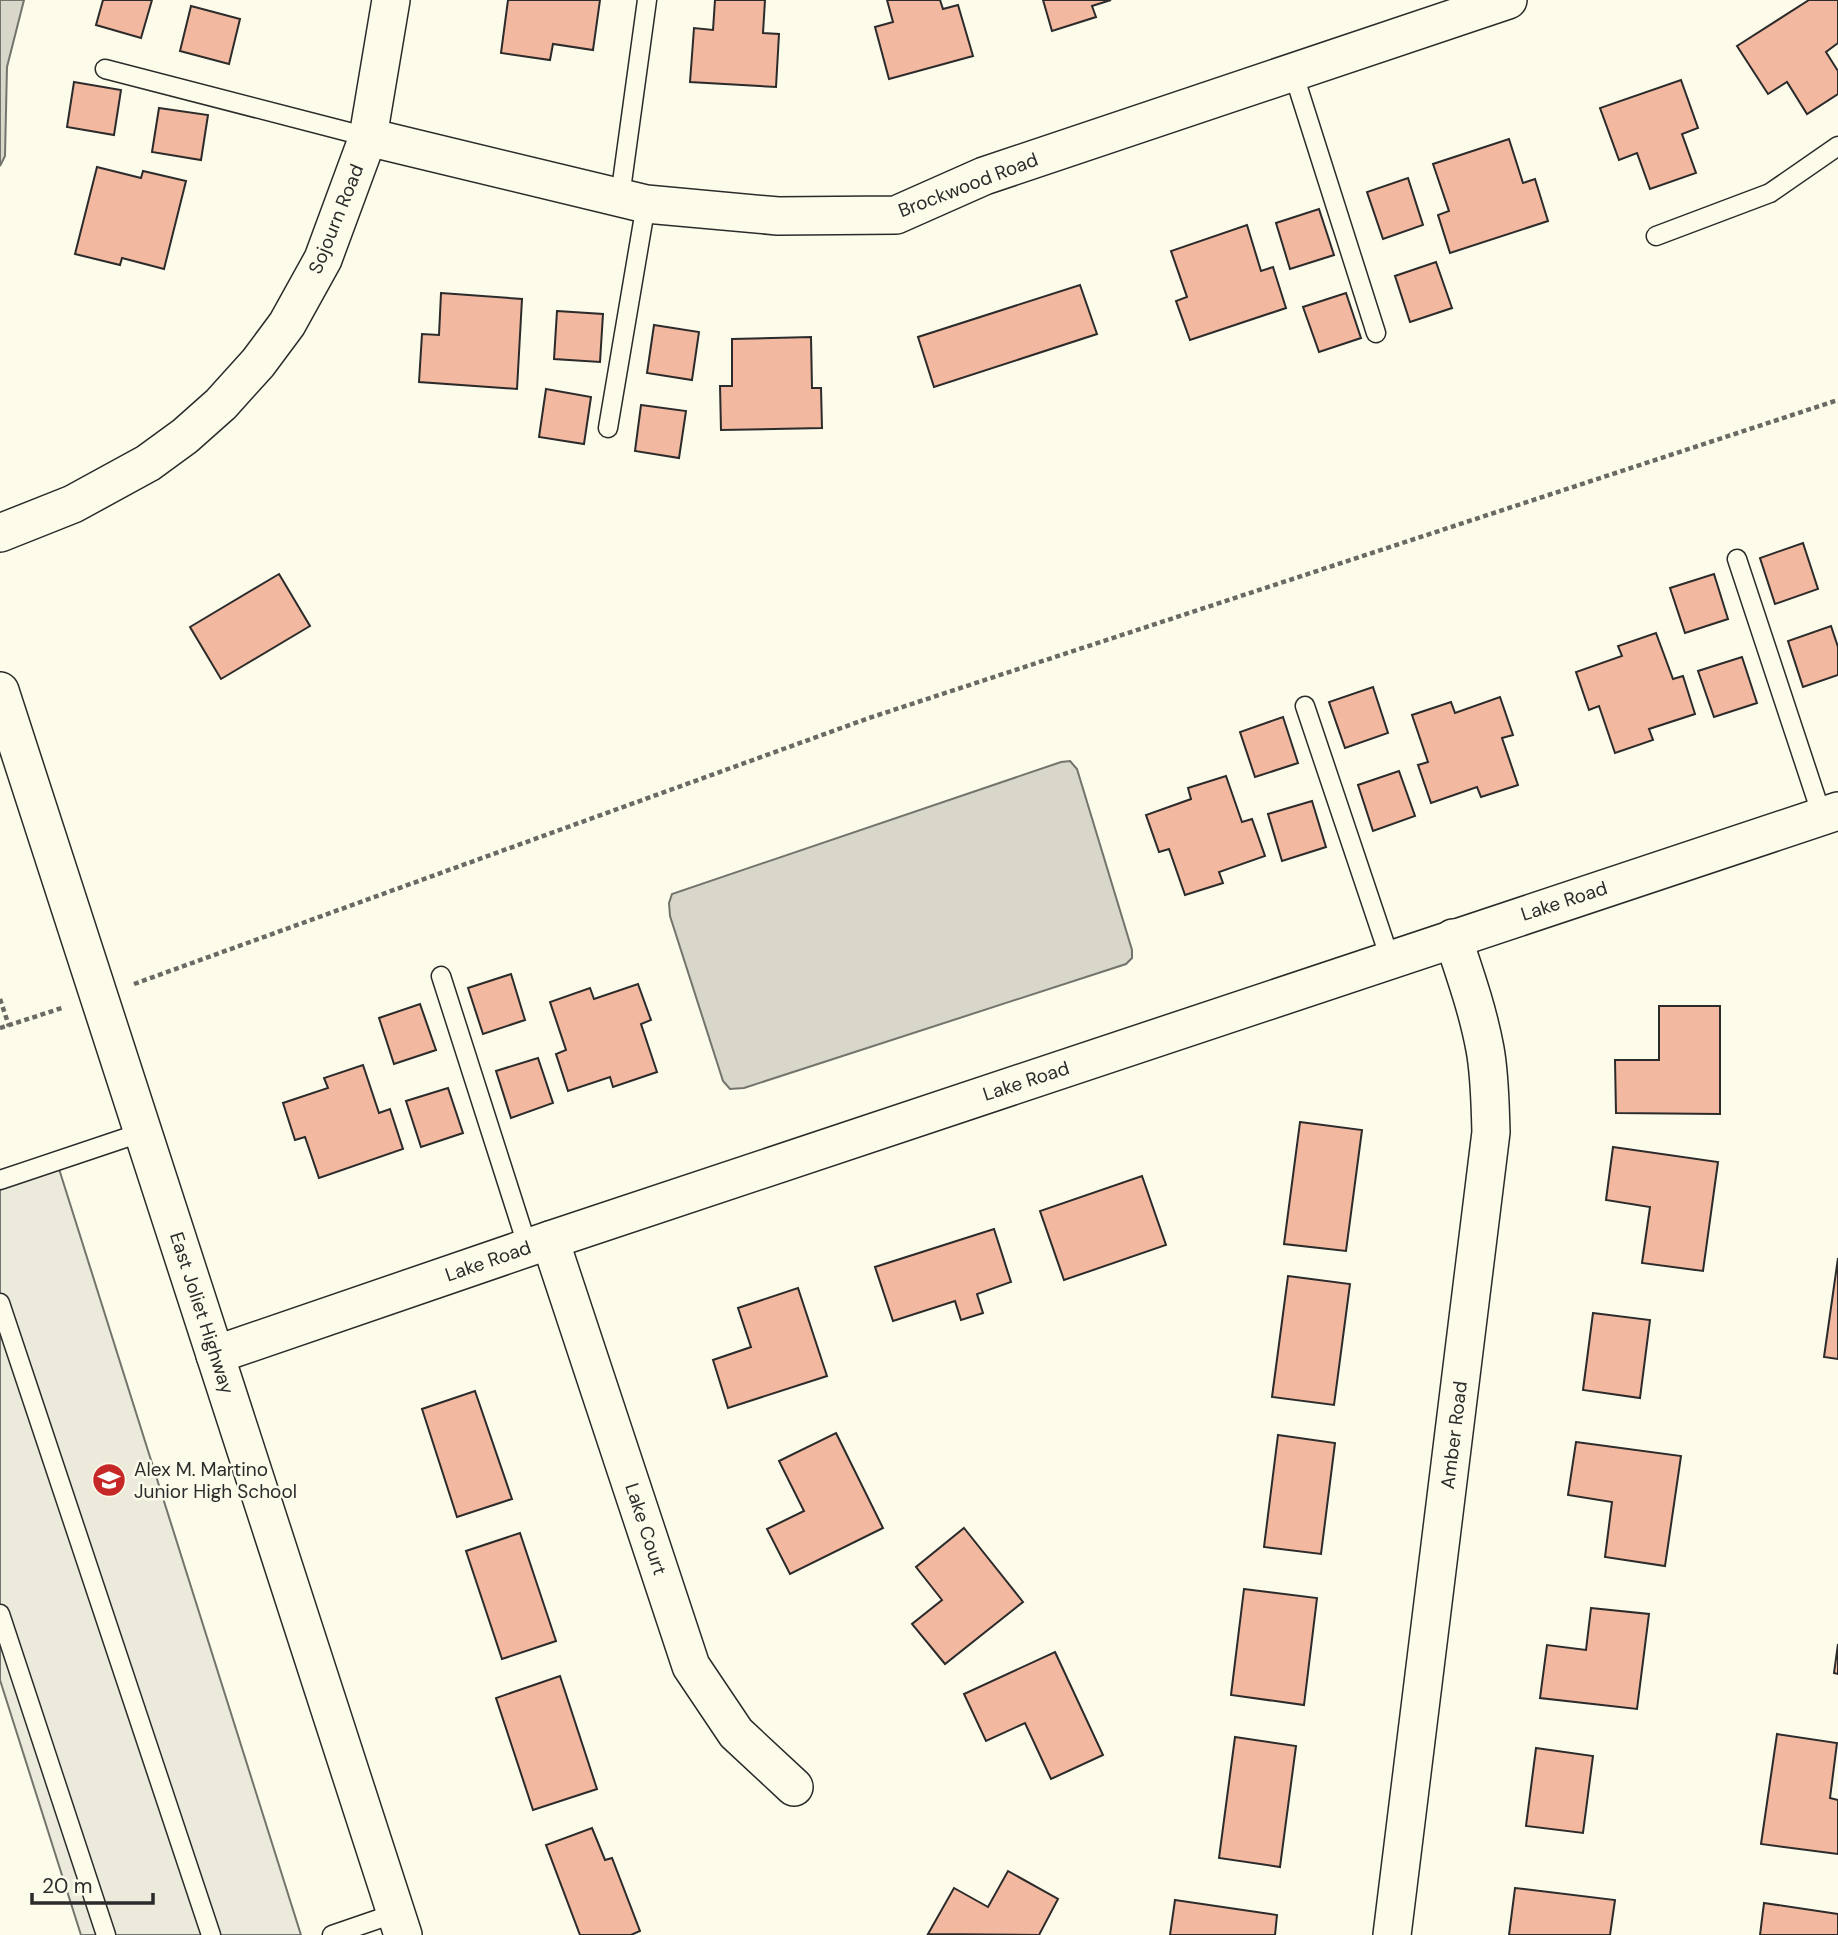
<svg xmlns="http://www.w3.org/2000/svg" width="1838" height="1935" font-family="'DM Sans',sans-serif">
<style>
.parking{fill:#eceadb;stroke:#74746e;stroke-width:2}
.water{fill:#d8d7c9;stroke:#74746e;stroke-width:2}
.building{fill:#f2b8a0;stroke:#2b2b2b;stroke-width:2}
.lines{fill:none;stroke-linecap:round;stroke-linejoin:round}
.service-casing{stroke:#2b2b2b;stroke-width:21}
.minor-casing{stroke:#2b2b2b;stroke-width:40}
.path{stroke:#6a6964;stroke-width:4.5;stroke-dasharray:5 3.5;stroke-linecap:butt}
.service{stroke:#fdfbea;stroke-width:18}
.minor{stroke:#fdfbea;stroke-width:37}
.labels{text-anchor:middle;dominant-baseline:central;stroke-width:5;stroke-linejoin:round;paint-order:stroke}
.street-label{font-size:19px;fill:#2b2b2b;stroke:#fdfbea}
.poi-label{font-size:19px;fill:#2b2b2b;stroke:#fdfbea;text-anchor:start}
</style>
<rect width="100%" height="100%" fill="#fdfbea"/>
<!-- parking -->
<path class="parking" d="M54,1153L301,1935H81L0,1680V1170Z"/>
<!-- water -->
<g class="water">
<path d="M0,0H24L7,67L5,156L0,166Z"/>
<path d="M1070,761L1077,769L1132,950V958L1126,964L744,1088L730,1089L723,1081L670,916L669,903L672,894L1061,762Z"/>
</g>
<!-- building -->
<g class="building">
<path d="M103,0H152L141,38L96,25Z"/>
<path d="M508,0H600L593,50L553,44L550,60L501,53Z"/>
<path d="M715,0H765L763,33L779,34L776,87L690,82L694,28L713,30Z"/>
<path d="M887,0H940L943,9L958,5L973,56L889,79L875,27L893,22Z"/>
<path d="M1043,0H1111L1092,6L1096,17L1052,31Z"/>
<path d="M1809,0H1838V43L1826,52L1838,71V94L1807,114L1787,82L1768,94L1737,46Z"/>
<path d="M191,6L240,19L229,64L180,51Z"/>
<path d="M1681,80L1698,128L1682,134L1696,173L1650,189L1637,153L1619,160L1600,108Z"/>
<path d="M74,82L121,90L114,135L67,127Z"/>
<path d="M159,108L208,115L201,160L152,152Z"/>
<path d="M1509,139L1523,183L1535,179L1548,221L1450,253L1438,215L1449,211L1433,164Z"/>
<path d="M97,167L141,178L143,171L186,181L164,269L122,258L120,265L75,254Z"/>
<path d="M1408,178L1423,225L1383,239L1367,192Z"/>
<path d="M1319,209L1334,255L1290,269L1276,223Z"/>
<path d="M1247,225L1261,271L1273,267L1286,308L1190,340L1176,301L1187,297L1171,251Z"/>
<path d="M1436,262L1452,308L1410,322L1395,276Z"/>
<path d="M1080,285L1097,334L934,387L918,337Z"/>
<path d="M441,293L522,299L517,389L419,382L422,334L439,335Z"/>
<path d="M1346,293L1361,338L1319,352L1303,307Z"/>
<path d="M557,311L603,314L600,362L554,359Z"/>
<path d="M654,325L699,332L692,380L647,373Z"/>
<path d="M811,337L812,388H821L822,428L721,430L720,386H732V339Z"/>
<path d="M546,389L591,397L584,444L539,437Z"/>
<path d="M641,405L686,411L679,458L635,451Z"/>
<path d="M1803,543L1818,589L1775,604L1760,558Z"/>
<path d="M279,574L310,626L221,679L190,627Z"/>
<path d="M1714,574L1728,619L1685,633L1670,588Z"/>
<path d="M1831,626L1838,647V675L1803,687L1788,641Z"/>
<path d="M1656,633L1673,679L1683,676L1695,714L1649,729L1653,740L1615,753L1599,706L1589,710L1576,672L1622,656L1618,646Z"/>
<path d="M1742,657L1757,703L1714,717L1698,671Z"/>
<path d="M1373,687L1388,733L1345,748L1329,702Z"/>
<path d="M1500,697L1513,735L1502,738L1518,785L1481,797L1477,787L1431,803L1418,765L1428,762L1412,715L1451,702L1455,713Z"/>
<path d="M1283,717L1298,763L1255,777L1240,732Z"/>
<path d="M1399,771L1415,816L1373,831L1358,785Z"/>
<path d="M1226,776L1242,822L1252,819L1265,856L1219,872L1223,883L1185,895L1169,849L1159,852L1146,815L1191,799L1188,788Z"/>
<path d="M1312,801L1326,847L1282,861L1268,814Z"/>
<path d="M511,974L525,1020L483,1034L468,988Z"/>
<path d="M638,984L651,1020L641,1024L657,1072L613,1087L610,1077L568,1091L556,1054L566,1050L550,1002L590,988L594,999Z"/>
<path d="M420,1004L436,1050L394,1064L379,1018Z"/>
<path d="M1659,1006H1720V1114L1616,1113L1615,1060H1659Z"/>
<path d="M538,1058L553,1103L511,1118L496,1071Z"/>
<path d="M363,1065L379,1113L390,1109L403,1149L319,1178L305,1137L295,1140L283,1103L328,1088L324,1078Z"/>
<path d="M448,1088L463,1133L421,1147L406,1101Z"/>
<path d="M1300,1122L1362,1130L1346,1251L1284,1244Z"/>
<path d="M1613,1147L1718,1162L1703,1271L1642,1263L1650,1207L1606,1200Z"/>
<path d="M1142,1176L1166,1245L1064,1280L1040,1211Z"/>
<path d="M994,1229L1011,1282L977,1294L983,1313L961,1320L955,1301L893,1321L875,1267Z"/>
<path d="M1838,1258V1359L1824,1357Z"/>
<path d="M1288,1276L1350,1284L1334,1405L1272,1397Z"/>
<path d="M798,1288L827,1376L728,1408L713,1360L751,1347L738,1308Z"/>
<path d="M1593,1313L1650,1320L1640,1398L1583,1390Z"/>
<path d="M475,1391L512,1499L457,1517L422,1409Z"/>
<path d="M836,1433L883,1528L790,1574L767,1529L804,1511L779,1461Z"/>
<path d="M1278,1435L1335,1443L1321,1554L1264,1547Z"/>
<path d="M1576,1442L1681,1456L1665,1566L1605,1557L1612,1502L1568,1495Z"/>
<path d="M964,1528L1023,1602L945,1664L912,1624L942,1600L916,1567Z"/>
<path d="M520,1533L556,1641L502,1659L466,1551Z"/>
<path d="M1244,1589L1317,1598L1304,1705L1231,1695Z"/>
<path d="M1591,1608L1649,1614L1637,1709L1540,1698L1547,1645L1586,1650Z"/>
<path d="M1838,1644V1674L1834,1673Z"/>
<path d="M1055,1652L1103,1755L1051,1779L1025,1723L986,1741L964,1694Z"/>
<path d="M560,1676L597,1789L533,1810L496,1698Z"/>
<path d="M1777,1734L1837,1743L1830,1798L1838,1800V1854L1761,1844Z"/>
<path d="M1235,1737L1296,1746L1280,1867L1219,1858Z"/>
<path d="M1536,1748L1593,1756L1583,1833L1526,1826Z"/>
<path d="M592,1828L605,1860L612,1858L640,1931L631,1935H580L546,1845Z"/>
<path d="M1008,1871L1058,1899L1039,1935L928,1934L954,1888L988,1907Z"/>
<path d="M1515,1888L1615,1900L1610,1935H1509Z"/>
<path d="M1175,1900L1277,1915L1275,1935H1170Z"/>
<path d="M1764,1903L1838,1914V1935H1760Z"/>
</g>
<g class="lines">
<!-- service casing -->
<g class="service-casing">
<g id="service">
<path d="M105,69L368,137"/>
<path d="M1293,72L1376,333"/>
<path d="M620,197L647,0"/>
<path d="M1656,236L1770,193L1838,146"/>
<path d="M608,428L646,204"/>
<path d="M1737,559L1822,816"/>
<path d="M1305,706L1390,959"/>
<path d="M441,976L528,1248"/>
<path d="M0,1180L143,1132"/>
<path d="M0,1303L211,1935"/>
<path d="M0,1614L106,1935"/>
<path d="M332,1935L396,1913"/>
</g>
</g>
<!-- minor casing -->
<g class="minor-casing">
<g id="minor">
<path d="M368,137L646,204L778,216L896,215L984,176L1508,0"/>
<path d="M0,533L73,504L148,463L185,436L221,404L258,363L287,324L323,259L368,137L391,0"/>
<path d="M0,691L403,1935"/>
<path d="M550,1240L691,1666L736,1733L794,1787"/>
<path d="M215,1355L550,1240L1838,811"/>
<path d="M1392,1935L1491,1132C1490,1104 1490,1076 1485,1049C1478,1011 1465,974 1453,938"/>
</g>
</g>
<!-- path -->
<g class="path">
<path d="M134,984L869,718L1838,400"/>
<path d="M0,999L9,1026"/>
<path d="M0,1028L62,1008"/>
</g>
<!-- service -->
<use href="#service" class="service"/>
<!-- minor -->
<use href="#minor" class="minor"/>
</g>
<!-- icons -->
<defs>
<g id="school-disc" transform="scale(1.75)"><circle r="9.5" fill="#c62828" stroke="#fdfbea"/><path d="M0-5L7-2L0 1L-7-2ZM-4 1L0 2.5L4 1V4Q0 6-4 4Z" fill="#fff"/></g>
</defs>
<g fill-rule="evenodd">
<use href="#school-disc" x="109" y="1480"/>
</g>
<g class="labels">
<!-- street labels -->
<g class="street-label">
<text transform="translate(968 185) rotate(-21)">Brockwood Road</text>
<text transform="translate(336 219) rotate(-68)">Sojourn Road</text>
<text transform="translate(1564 901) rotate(-18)">Lake Road</text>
<text transform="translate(1026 1081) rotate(-18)">Lake Road</text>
<text transform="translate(488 1261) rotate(-19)">Lake Road</text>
<text transform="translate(202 1313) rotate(72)">East Joliet Highway</text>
<text transform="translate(1454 1435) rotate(-83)">Amber Road</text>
<text transform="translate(646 1529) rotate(72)">Lake Court</text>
</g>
<!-- poi labels -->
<g class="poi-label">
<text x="134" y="1469">Alex M. Martino<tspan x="134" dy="22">Junior High School</tspan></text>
</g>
</g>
<!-- scale -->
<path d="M32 1893v10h121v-10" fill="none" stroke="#2b2b2b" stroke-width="3.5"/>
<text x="42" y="1893" font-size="21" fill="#2b2b2b" stroke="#fdfbea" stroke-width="5" paint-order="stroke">20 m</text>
</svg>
